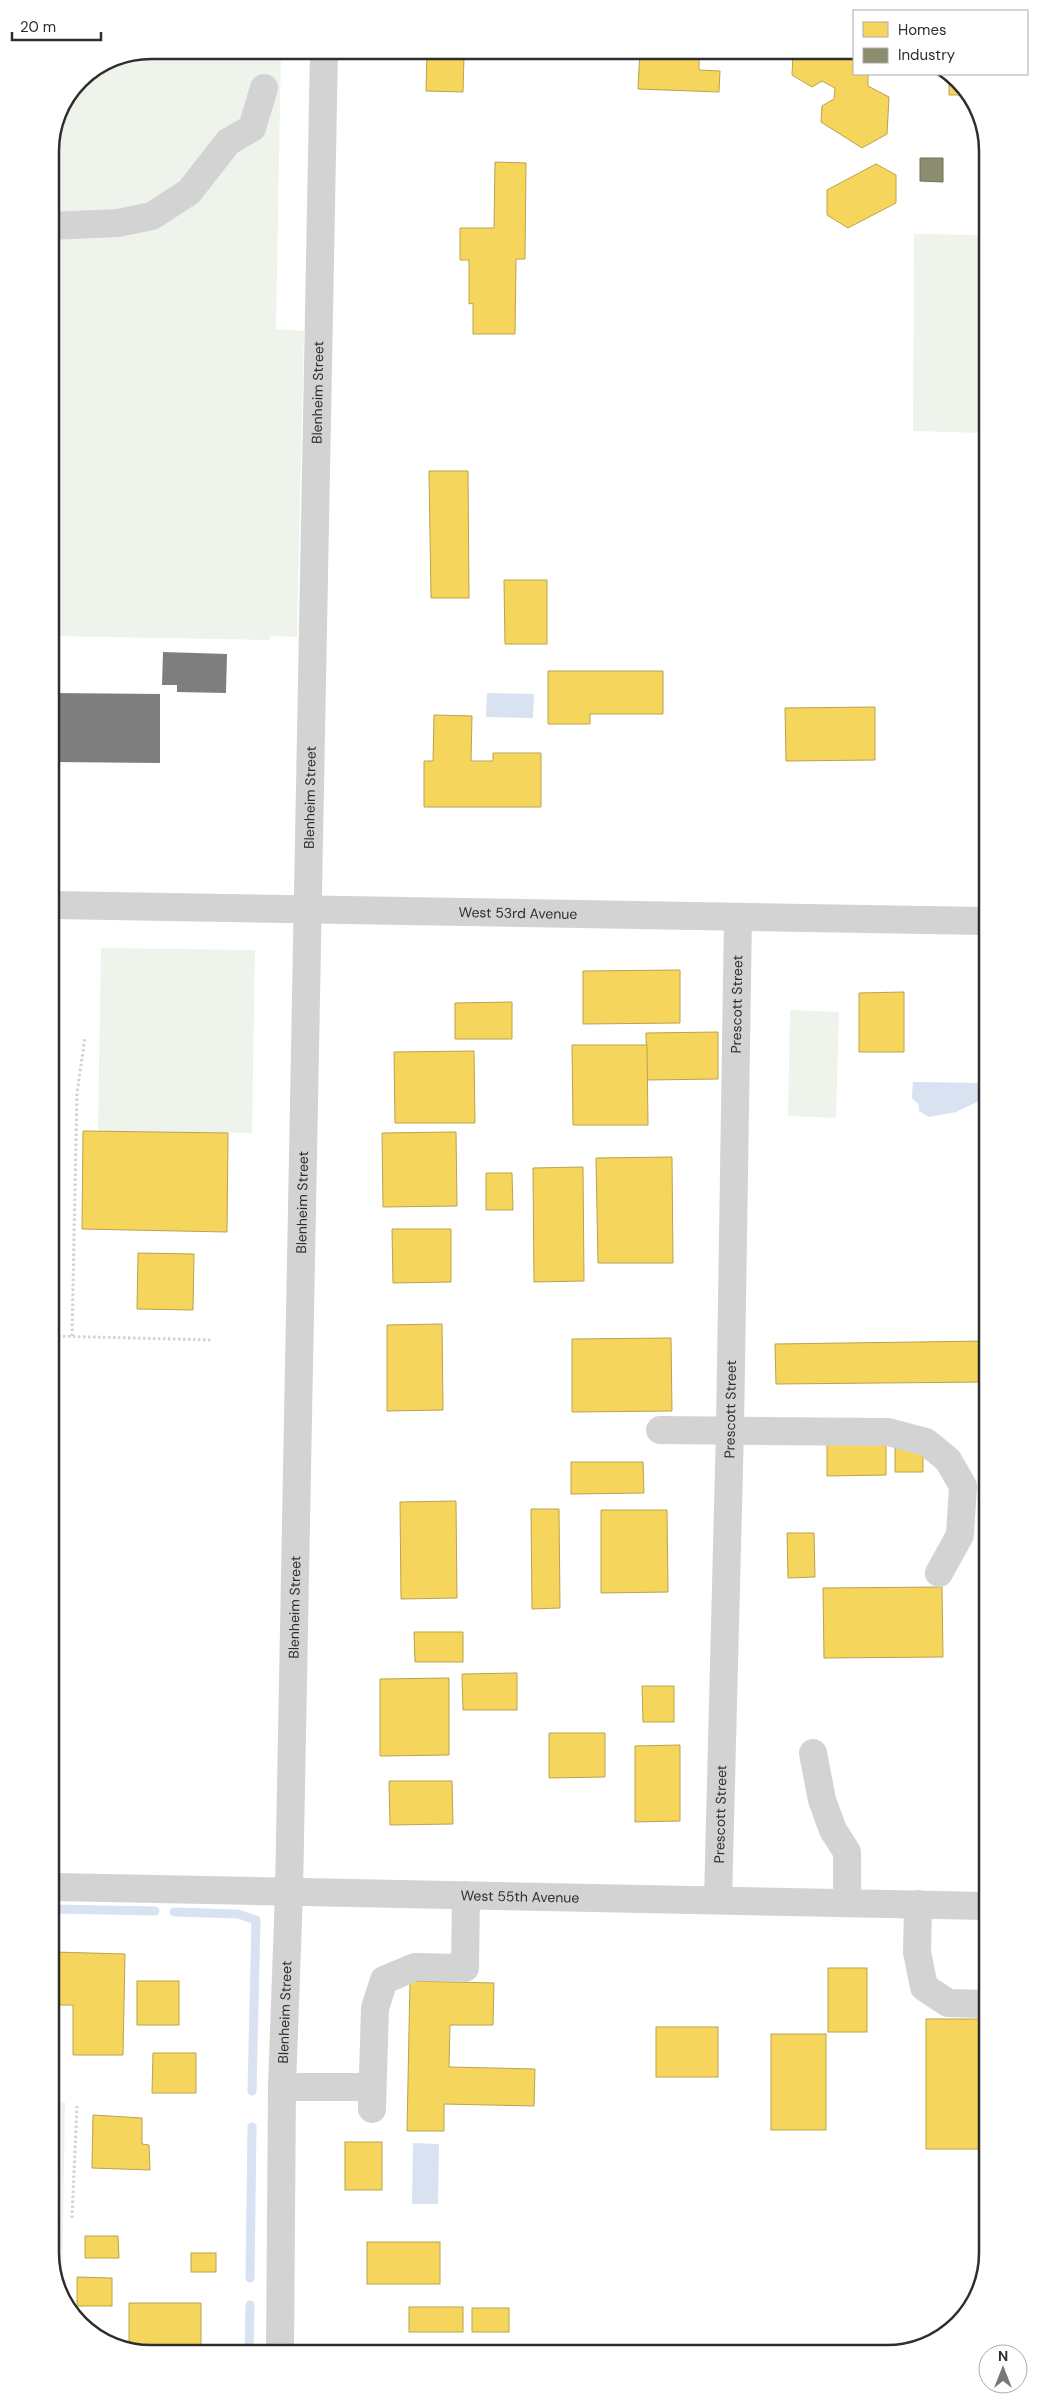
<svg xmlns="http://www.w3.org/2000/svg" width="1038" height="2404" font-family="'DM Sans',sans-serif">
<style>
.green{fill:#eef4ec}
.water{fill:#d8e2f1}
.homes{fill:#f6d55c;stroke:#baa34e}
.industry{fill:#8c8c6e;stroke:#70705b}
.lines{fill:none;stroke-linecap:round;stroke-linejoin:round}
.stream{stroke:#d8e2f1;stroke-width:9}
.building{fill:#7e7e7e}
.path{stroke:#d3d3d3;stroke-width:3;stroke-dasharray:2.5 2.5;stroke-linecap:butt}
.minor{stroke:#d3d3d3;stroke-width:28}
.labels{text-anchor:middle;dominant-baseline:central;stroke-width:5;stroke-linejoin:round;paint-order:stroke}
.street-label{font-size:14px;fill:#2e2e2e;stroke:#fff}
.rim{fill:none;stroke:#2e2e2e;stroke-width:2.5}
</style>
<rect width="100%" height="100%" fill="#fff"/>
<!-- green -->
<g class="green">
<path d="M151,50H281L276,329L304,331L297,637L270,636V640L51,636L50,145L58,112L80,79L112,58Z"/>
<path d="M914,234L983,235L984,433L913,431Z"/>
<path d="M101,948L255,950L252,1133L98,1131Z"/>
<path d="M790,1010L839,1012L836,1118L788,1116Z"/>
<path d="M55,2102H65L62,2294L55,2285Z"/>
</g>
<!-- water -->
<g class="water">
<path d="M487,693L534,694L533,718L486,717Z"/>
<path d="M913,1082L980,1083L979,1101L956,1112L929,1117L919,1111V1105L912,1098Z"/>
<path d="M413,2143L439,2144L438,2204H412Z"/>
</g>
<!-- homes -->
<g class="homes">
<path d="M427,50H483V56H464L463,92L426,91Z"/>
<path d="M640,50H699V70L720,71L719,92L638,89Z"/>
<path d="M797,50H850L854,53V74H868V86L889,97L887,134L862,148L821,122L822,106L834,99L835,88L822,81L812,87L792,75L793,53Z"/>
<path d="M949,74H951L966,95H949Z"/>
<path d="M495,162L526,163L525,259H516L515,334H473V303L469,304V260H460V228H494Z"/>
<path d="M876,164L896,175V203L848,228L827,215V190Z"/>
<path d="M429,471H468L469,598H431Z"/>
<path d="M504,580H547V644H505Z"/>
<path d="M548,671H663V714H590V724H548Z"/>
<path d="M875,707V760L786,761L785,708Z"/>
<path d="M434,715L472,716L471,761H493V753H541V807H424V761H433Z"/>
<path d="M680,970V1023L583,1024V971Z"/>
<path d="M904,992V1052H859V993Z"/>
<path d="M512,1002V1039H455V1003Z"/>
<path d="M718,1032V1079L647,1080L646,1033Z"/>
<path d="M572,1045H647L648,1125H573Z"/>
<path d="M474,1051L475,1123H395L394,1052Z"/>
<path d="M83,1131L228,1133L227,1232L82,1229Z"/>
<path d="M456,1132L457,1206L383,1207L382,1133Z"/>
<path d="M672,1157L673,1263H598L596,1158Z"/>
<path d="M583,1167L584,1281L534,1282L533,1168Z"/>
<path d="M486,1173H512L513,1210H486Z"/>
<path d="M392,1229H451V1282L393,1283Z"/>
<path d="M138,1253L194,1254L193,1310L137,1309Z"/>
<path d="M442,1324L443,1410L387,1411V1325Z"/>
<path d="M671,1338L672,1411L572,1412V1339Z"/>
<path d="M986,1341V1382L776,1384L775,1344Z"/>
<path d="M827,1440H886V1475L827,1476Z"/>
<path d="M923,1445V1472H895V1446Z"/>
<path d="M571,1462H643L644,1493L571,1494Z"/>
<path d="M456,1501L457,1598L401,1599L400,1502Z"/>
<path d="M531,1509H559L560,1608L532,1609Z"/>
<path d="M601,1510H667L668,1592L601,1593Z"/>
<path d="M787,1533H814L815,1577L788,1578Z"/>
<path d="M942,1587L943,1657L824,1658L823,1588Z"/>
<path d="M414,1632H463V1662H415Z"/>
<path d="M517,1673V1710H463L462,1674Z"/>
<path d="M449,1678V1755L380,1756V1679Z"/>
<path d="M642,1686H674V1722H643Z"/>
<path d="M549,1733H605V1777L549,1778Z"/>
<path d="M680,1745V1821L635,1822V1746Z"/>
<rect x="983" y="1747" width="4" height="29"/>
<path d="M389,1781H452L453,1824L390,1825Z"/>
<path d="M54,1952L125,1954L123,2055H73V2005H55Z"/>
<rect x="828" y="1968" width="39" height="64"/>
<rect x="137" y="1981" width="42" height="44"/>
<path d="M410,1981L494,1983L493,2025H450L449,2067L535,2069L534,2106L444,2104V2131H407Z"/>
<path d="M926,2019H987L988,2149H926Z"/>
<rect x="656" y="2027" width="62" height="50"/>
<rect x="771" y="2034" width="55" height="96"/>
<path d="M153,2053H196V2093H152Z"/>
<path d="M93,2115L142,2118V2144L149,2145L150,2170L92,2168Z"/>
<rect x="345" y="2142" width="37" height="48"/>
<path d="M85,2236H118L119,2258H85Z"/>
<rect x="367" y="2242" width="73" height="42"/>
<rect x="191" y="2253" width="25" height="19"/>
<path d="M77,2277L112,2278V2306H77Z"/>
<path d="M129,2303H201V2353L143,2354L129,2348Z"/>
<rect x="409" y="2307" width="54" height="25"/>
<rect x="472" y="2308" width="37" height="24"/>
</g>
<!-- industry -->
<path class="industry" d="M920,158H943V182L920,181Z"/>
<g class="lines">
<!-- stream -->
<g class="stream">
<path d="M54,1909L155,1911"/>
<path d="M174,1912L238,1914L256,1920L252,2091"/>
<path d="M250,2278L252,2127"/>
<path d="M249,2353L250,2305"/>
</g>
</g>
<!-- building -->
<g class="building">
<path d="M163,652L227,654L226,693L177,692V685H162Z"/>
<path d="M51,693L160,694V763L52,762Z"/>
</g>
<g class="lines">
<!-- path -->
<g class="path">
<path d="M53,1336L213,1340"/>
<path d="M72,1336L77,1093L85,1037"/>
<path d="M72,2218L77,2106"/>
</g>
<!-- minor -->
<g class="minor">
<path d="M50,226L118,223L152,216L189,192L228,142L252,128L264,88"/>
<path id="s1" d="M52,905L985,921"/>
<path d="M660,1430L888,1432L926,1442L948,1460L963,1486L960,1535L939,1573"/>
<path d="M813,1753L822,1800L833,1830L847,1852V1903"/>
<path id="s2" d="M54,1887L987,1906"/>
<path id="s3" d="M718,1900L730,1429L738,917"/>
<path d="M918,1904L917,1952L924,1987L948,2003L987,2004"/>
<path d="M282,2087H372"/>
<path d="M372,2109L375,2008L384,1980L415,1967L465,1968L466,1895"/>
<path id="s4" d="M280,2353L282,2087L289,1892L324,50"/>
</g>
</g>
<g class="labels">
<!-- street labels -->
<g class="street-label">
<text stroke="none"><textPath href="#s4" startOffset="1961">Blenheim Street</textPath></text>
<text stroke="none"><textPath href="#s4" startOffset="1556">Blenheim Street</textPath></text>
<text stroke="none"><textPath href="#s1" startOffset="466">West 53rd Avenue</textPath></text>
<text stroke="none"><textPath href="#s3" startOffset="896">Prescott Street</textPath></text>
<text stroke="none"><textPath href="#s4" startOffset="1151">Blenheim Street</textPath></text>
<text stroke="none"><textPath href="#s3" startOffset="491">Prescott Street</textPath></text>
<text stroke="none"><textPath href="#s4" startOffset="746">Blenheim Street</textPath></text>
<text stroke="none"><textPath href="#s3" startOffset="86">Prescott Street</textPath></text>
<text stroke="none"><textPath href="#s2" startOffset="466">West 55th Avenue</textPath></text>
<text stroke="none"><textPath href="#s4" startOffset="341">Blenheim Street</textPath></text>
</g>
</g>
<!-- crop -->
<path d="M0 0H1038V2404H0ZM151 59H887A92 92 0 0 1 979 151V2253A92 92 0 0 1 887 2345H151A92 92 0 0 1 59 2253V151A92 92 0 0 1 151 59Z" fill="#fff" fill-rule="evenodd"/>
<path class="rim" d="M151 59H887A92 92 0 0 1 979 151V2253A92 92 0 0 1 887 2345H151A92 92 0 0 1 59 2253V151A92 92 0 0 1 151 59Z"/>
<!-- legend -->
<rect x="853" y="10" width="175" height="65" fill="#ffffff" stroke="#ababab"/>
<rect x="863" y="22" width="25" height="15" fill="#f6d55c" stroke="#ababab"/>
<text x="898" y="35" font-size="15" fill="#2e2e2e">Homes</text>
<rect x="863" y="48" width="25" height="15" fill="#8c8c6e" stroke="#ababab"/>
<text x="898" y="60" font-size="15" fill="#2e2e2e">Industry</text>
<!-- north arrow -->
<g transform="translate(1003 2369)"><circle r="24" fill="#ffffff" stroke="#ababab"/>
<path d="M0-4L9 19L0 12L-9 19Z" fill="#777777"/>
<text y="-8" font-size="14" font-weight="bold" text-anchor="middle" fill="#2e2e2e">N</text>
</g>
<!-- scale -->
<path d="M12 32v8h89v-8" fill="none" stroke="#2e2e2e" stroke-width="2.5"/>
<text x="20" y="32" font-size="15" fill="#2e2e2e" stroke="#ffffff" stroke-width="4" paint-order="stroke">20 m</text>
</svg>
